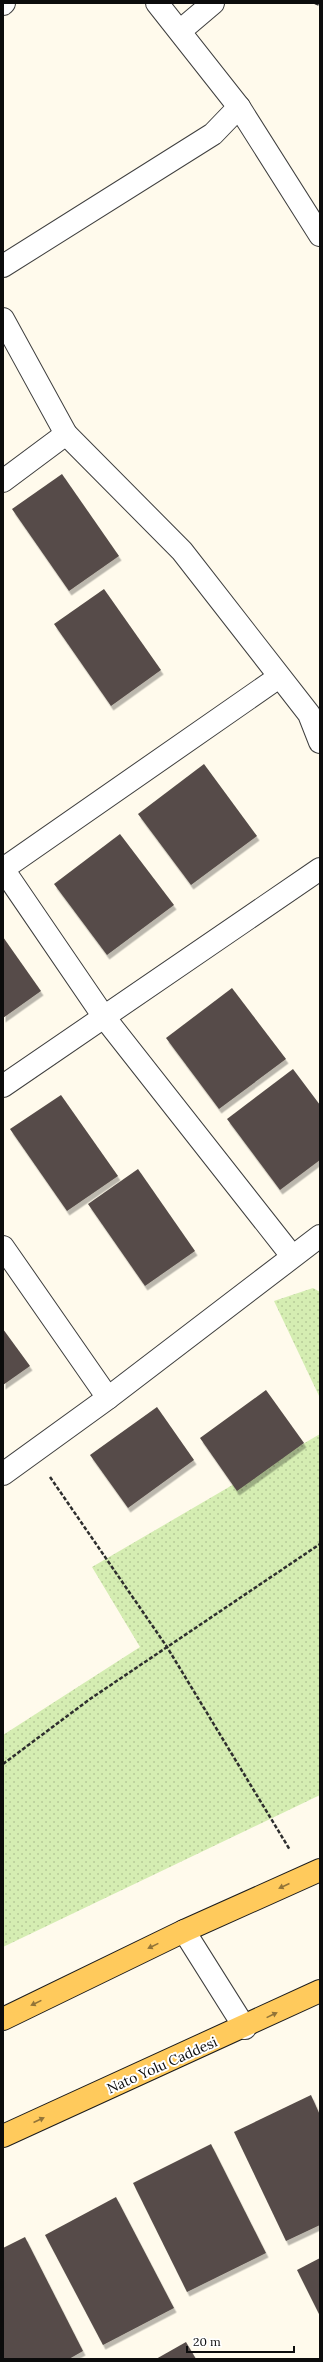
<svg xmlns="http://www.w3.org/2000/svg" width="323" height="2362" font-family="Lora,serif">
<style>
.park{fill:url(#park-dots)}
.building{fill:#564c48;filter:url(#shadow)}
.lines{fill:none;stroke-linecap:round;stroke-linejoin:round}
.minor-casing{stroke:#3f3f3f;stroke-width:24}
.major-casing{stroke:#1d1d1d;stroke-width:24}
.path{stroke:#2e2e2e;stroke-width:2.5;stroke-dasharray:4 2;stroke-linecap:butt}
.minor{stroke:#fff;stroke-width:22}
.major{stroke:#ffca5c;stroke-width:22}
.oneway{fill:#927438}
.labels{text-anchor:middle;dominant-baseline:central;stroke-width:4;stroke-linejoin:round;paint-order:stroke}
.street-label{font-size:14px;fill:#0c0c0c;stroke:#fff}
</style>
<defs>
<pattern id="park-dots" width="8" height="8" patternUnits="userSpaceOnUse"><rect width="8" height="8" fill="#d5edb2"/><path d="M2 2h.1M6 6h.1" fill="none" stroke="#b6ca98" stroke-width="1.8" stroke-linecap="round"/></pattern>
<filter id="shadow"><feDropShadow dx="2.5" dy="4.5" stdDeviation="0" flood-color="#0004"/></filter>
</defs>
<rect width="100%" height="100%" fill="#fffaec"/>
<!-- park -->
<g class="park">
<path d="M313,1288L320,1292V1398L274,1301Z"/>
<path d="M320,1434V1795L3,1947V1735L140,1647L92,1567Z"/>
</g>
<!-- building -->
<g class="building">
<path d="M62,474L119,556L69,591L12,509Z"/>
<path d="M104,589L161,670L111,706L54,624Z"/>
<path d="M204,764L257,836L191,885L138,814Z"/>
<path d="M120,834L174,905L107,955L54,884Z"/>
<path d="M3,937L41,991L3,1018Z"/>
<path d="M232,988L286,1059L219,1109L166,1038Z"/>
<path d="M293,1069L320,1105V1160L280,1190L227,1119Z"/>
<path d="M61,1095L118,1176L67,1211L10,1129Z"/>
<path d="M138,1169L195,1251L145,1286L88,1204Z"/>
<path d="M3,1329L30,1366L3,1385Z"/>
<path d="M266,1390L304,1443L237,1491L200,1438Z"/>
<path d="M157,1407L194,1460L128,1508L90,1455Z"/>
<path d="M311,2095L320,2115V2225L286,2241L234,2132Z"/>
<path d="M211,2144L266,2253L187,2292L133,2183Z"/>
<path d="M116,2197L174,2308L103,2345L45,2235Z"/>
<path d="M25,2237L83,2351L69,2359H3V2248Z"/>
<path d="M320,2258V2316L297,2270Z"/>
<path d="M186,2342L196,2359H156Z"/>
</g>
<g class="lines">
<!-- minor casing -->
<g class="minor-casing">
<g id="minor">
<path d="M157,3L239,107L320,235"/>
<path d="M3,4L4,3"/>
<path d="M180,31L213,3"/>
<path d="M3,266L213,134L239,107"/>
<path d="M3,319L66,434L182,551L309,714L320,742"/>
<path d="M3,481L66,434"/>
<path d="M279,677L3,869L104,1017L292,1256"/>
<path d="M3,1086L320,869"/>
<path d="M3,1247L108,1398"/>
<path d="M3,1474L108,1398L320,1236"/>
<path d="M184,1931L245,2028"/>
</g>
</g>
<!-- major casing -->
<g class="major-casing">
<g id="major">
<path d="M3,2019L184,1931L320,1870"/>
<path d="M3,2136L320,1991"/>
</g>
</g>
<!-- path -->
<g class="path">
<path d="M315,3L320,5"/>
<path d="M50,1477L167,1647L290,1850"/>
<path d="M3,1764L90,1699L320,1544"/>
</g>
<!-- minor -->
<use href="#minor" class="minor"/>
<!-- major -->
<use href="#major" class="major"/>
</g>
<!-- one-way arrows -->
<defs><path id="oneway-solid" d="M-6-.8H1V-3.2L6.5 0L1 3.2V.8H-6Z"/></defs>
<g class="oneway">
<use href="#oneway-solid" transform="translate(284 1886) rotate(156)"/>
<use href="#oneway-solid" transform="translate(153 1946) rotate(154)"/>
<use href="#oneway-solid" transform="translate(36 2003) rotate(154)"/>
<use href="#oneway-solid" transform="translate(272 2015) rotate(-26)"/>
<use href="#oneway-solid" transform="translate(39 2120) rotate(-24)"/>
</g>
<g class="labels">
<!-- street labels -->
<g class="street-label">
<text transform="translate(162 2065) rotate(-24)">Nato Yolu Caddesi</text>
</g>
</g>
<!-- border -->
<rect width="323" height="2362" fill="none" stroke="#0c0c0c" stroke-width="8"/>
<!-- scale -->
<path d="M187 2346v6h107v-6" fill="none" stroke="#0c0c0c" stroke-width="2"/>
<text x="193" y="2346" font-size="12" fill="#0c0c0c" stroke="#ffffff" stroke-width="3" paint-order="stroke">20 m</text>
</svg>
